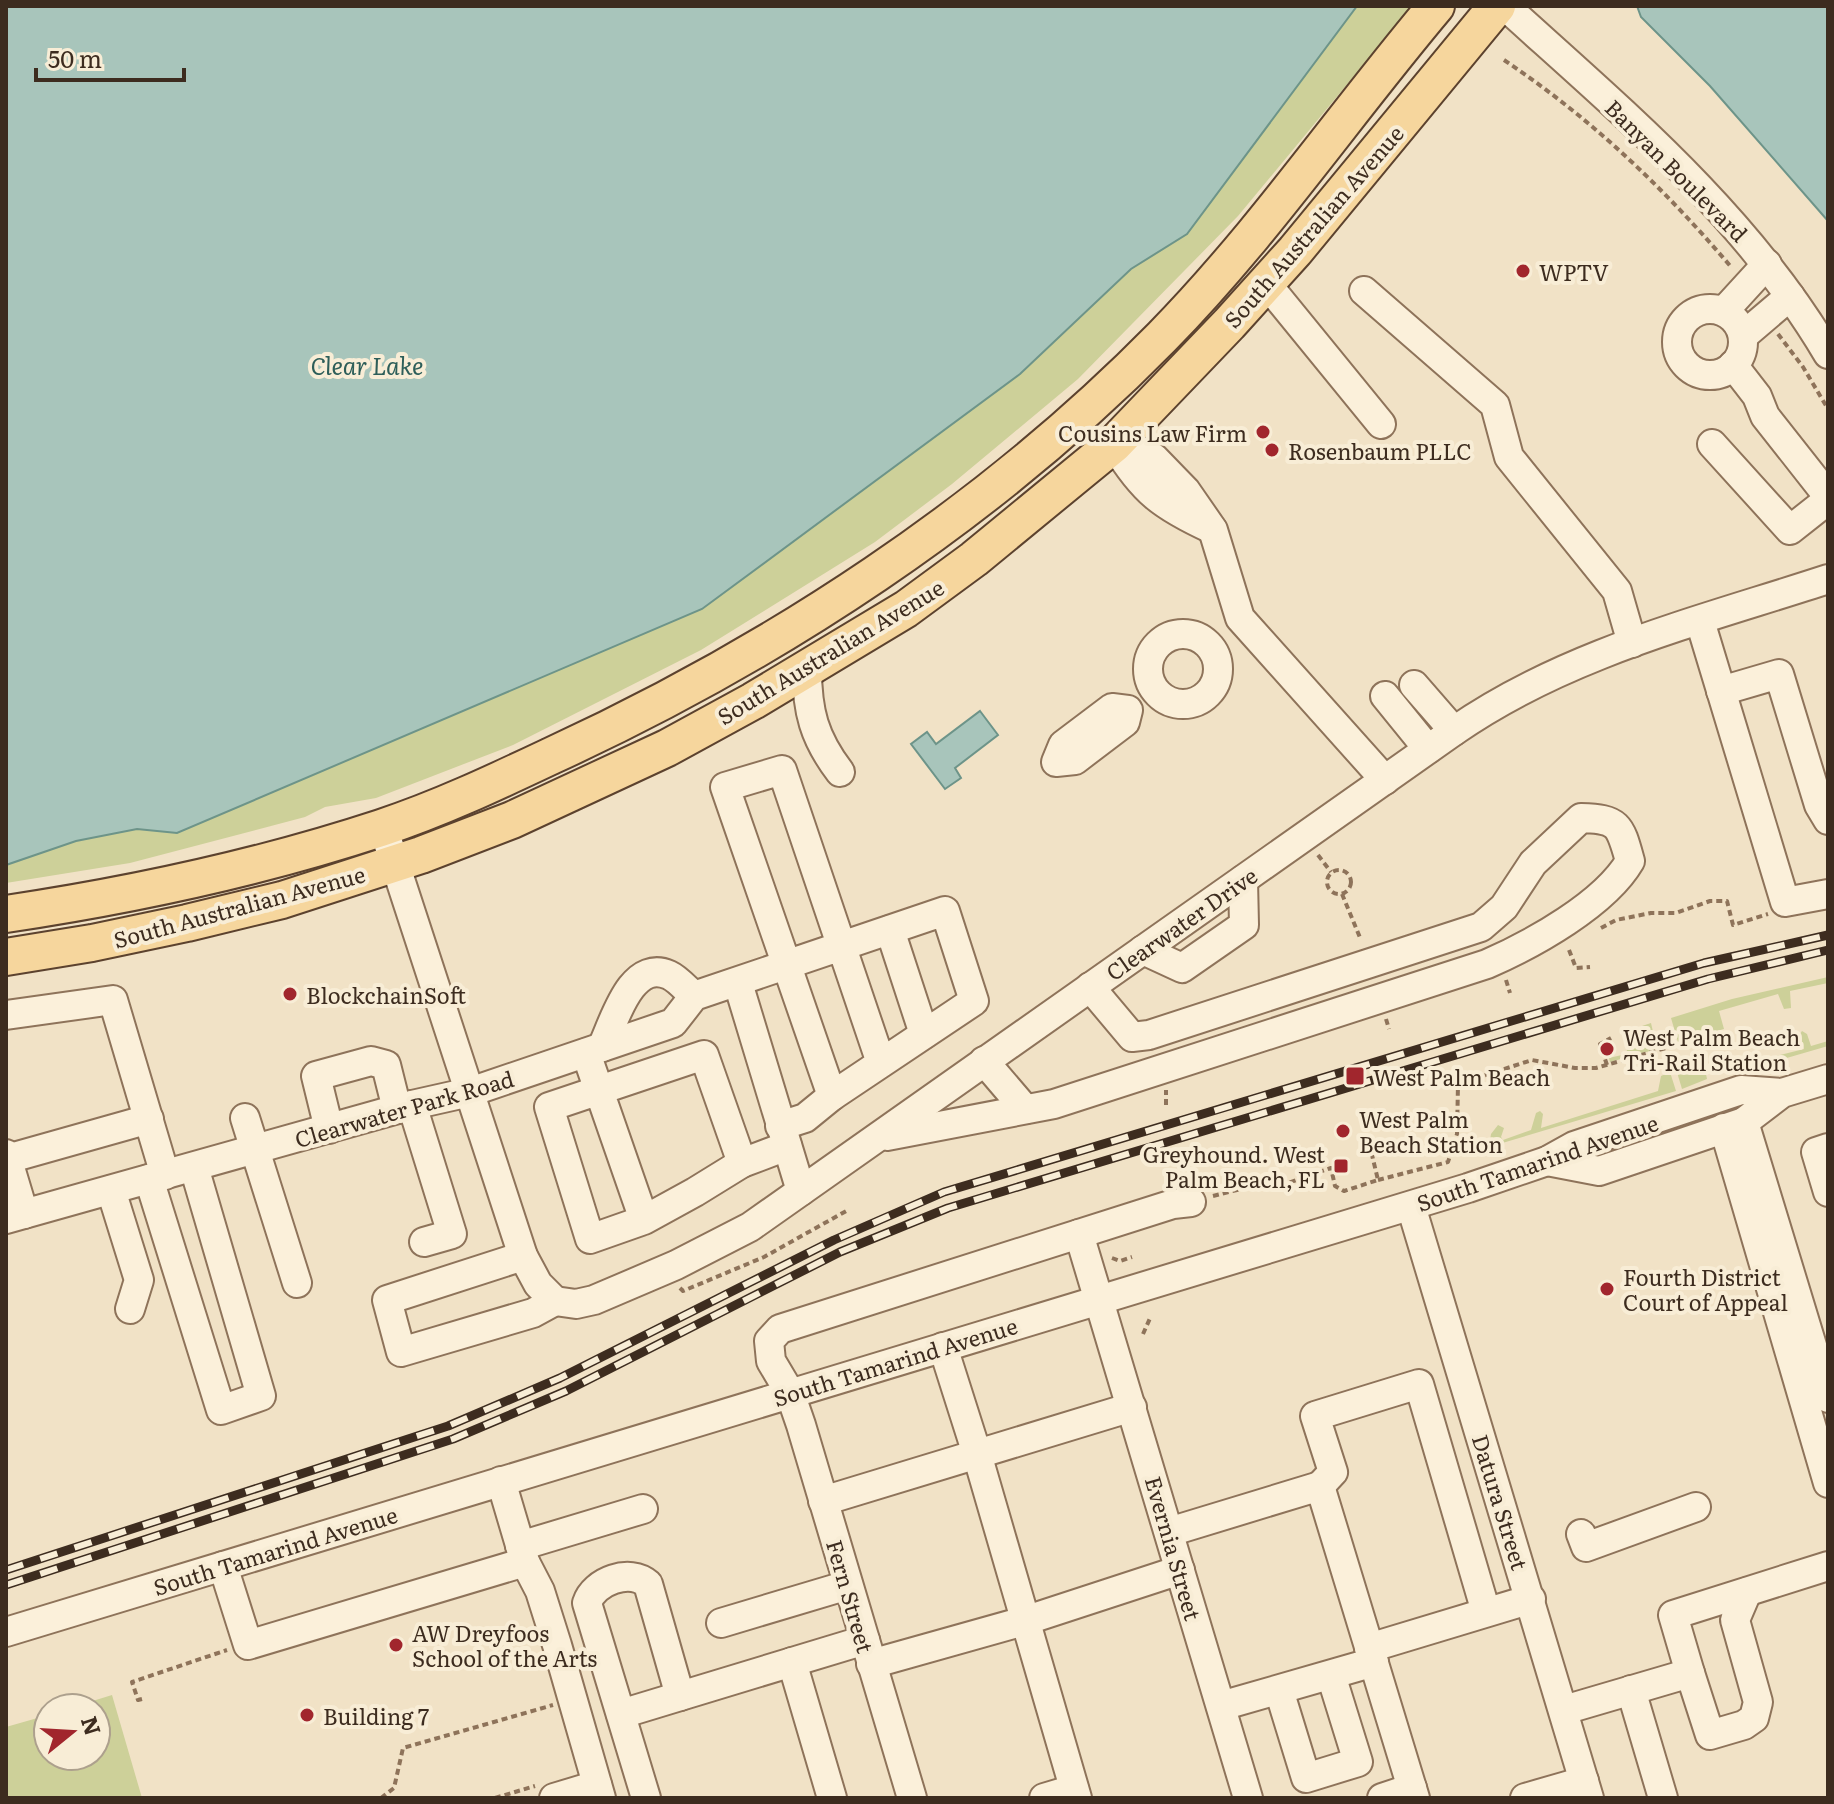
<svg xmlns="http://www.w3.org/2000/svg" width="1834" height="1804" font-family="Literata,serif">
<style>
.green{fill:#cdd099}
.water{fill:#a8c5bb;stroke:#6d9489;stroke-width:2}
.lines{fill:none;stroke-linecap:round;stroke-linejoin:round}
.minor-casing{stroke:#8e735a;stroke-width:32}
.major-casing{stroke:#5c422e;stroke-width:40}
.path{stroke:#8e735a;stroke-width:4;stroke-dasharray:6 4;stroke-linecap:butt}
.minor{stroke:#fbf0da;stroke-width:28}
.major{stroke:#f6d69d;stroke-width:36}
.rail-casing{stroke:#3d2c1f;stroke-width:9}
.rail{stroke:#f8edd6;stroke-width:6;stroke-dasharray:18;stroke-linecap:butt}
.poi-dot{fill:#a1262d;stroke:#f8edd6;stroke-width:3}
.labels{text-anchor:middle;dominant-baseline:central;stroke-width:8;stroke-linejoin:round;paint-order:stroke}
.street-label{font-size:22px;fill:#3d2c1f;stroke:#f8edd6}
.poi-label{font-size:22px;fill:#3d2c1f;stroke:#f8edd6;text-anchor:start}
.water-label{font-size:24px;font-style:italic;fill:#2d5e59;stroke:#f8edd6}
</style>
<rect width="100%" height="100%" fill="#f1e2c6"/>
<!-- green -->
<g class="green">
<path d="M1357,6H1412L1238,216L1078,379L952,484L875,542L701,650L513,745L376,798L325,807L305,817L130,863L6,883V865L76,841L138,829L177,833L702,609L1020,374L1131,269L1187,234Z"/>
<path d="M1828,977V983L1790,991L1791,1008L1784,1009L1778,994L1719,1011L1724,1029L1678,1042L1671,1018L1732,999Z"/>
<path d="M1651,1023L1657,1049L1610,1062L1609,1058L1626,1054L1627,1050L1635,1047L1630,1030Z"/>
<path d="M1802,1031L1807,1034L1811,1046L1828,1041V1046L1749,1069L1752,1062L1804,1049L1800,1034Z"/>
<path d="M1696,1064L1705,1069L1707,1079L1682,1089L1676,1069Z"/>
<path d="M1670,1072L1676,1091L1489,1147L1491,1134L1498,1125L1504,1128L1501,1137L1503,1140L1531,1130L1536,1113L1540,1111L1543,1114L1541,1128L1658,1091L1661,1076Z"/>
<path d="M112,1695L142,1798H6V1727L48,1715V1756H96V1708H70Z"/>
</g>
<!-- water -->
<g class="water">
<path d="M6,6H1357L1187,234L1131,269L1020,374L702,609L177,833L137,829L76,841L6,865Z"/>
<path d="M1637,6H1828V221L1710,86L1641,17Z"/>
<path d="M980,711L998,735L955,768L961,778L945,789L911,744L927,732L936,744Z"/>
</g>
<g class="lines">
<!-- minor casing -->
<g class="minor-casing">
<g id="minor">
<path d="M1505,6C1623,113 1746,215 1828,354"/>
<path d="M1266,283L1381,424"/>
<path d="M1364,291L1495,405L1509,457L1617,591L1632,643"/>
<circle cx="1710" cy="342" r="33"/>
<path d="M1724,311L1767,264"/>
<path d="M1743,336L1790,296"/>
<path d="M1733,365L1757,396L1765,416L1828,496"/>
<path d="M1114,444L1154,458L1186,491L1213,530L1240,618L1385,780"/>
<path d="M1114,444C1143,492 1162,506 1212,529"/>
<path d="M1712,444L1790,530L1828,500"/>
<path d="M1700,621L1785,902L1828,894"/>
<circle cx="1183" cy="669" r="35"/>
<path d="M807,669C807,711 814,738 840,772"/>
<path d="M1414,685L1454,731"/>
<path d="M1721,691L1779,674L1819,805L1828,820"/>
<path d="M1385,696L1428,749"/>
<path d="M1112,708L1128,710L1125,722L1075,760L1056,762L1063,745Z"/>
<path d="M383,827L523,1256L538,1284L555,1301"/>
<path d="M890,930L924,1034"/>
<path d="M1143,950L1182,968L1244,925L1243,880"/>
<path d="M738,983L801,1191"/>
<path d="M6,1015L113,1000L165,1175"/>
<path d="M602,1047C614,1022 631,958 669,975C678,979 687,990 694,996"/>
<path d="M586,1053L644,1220L590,1239L549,1107L704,1055L742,1163L695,1192L644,1220"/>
<path d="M984,1061L1025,1109"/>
<path d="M412,1105L452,1234L424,1242"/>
<path d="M245,1118L297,1283"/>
<path d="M1744,1122L1828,1398"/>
<path d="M780,1126L805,1118L832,1096"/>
<path d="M1724,1128L1828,1483"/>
<path d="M329,1129L316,1076L371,1061L386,1065L397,1109"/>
<path d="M887,1136L1054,1104L1487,964C1533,944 1605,904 1630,861C1620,825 1619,819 1581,818L1533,863L1504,907L1481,927L1149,1035L1132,1037L1090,987"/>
<path d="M1828,1148L1816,1152L1828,1192"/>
<path d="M6,1154L24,1214"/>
<path d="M7,1159L149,1119"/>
<path d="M1547,1161L1599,1171L1744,1122L1782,1093L1828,1079"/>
<path d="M742,1163L787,1146"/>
<path d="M149,1179L221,1410L261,1396L194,1167"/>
<path d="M111,1190L139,1280L130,1309"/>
<path d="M1411,1206L1589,1798"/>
<path d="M6,1219L412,1105L470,1092L673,1023L694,996L945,911L974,1001L832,1096L725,787L782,770L881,1063"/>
<path d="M1079,1234L1248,1798"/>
<path d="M523,1256L387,1300L401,1352L533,1313L555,1301"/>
<path d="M555,1301L576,1304L594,1300L676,1265L750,1227L1454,731C1566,653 1700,621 1828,579"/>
<path d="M943,1347L977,1454L1077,1798"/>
<path d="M501,1481L525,1562L540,1591L557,1645L601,1798"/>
<path d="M1320,1486L1333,1472L1315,1416L1419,1384L1486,1612"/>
<path d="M823,1501L1132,1407"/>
<path d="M1169,1532L1320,1486L1415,1798"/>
<path d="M1581,1534L1586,1547L1696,1507"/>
<path d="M520,1546L643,1509"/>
<path d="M223,1566L248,1645L525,1562"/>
<path d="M721,1623L848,1585"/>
<path d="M6,1632L1468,1188L1547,1161L1574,1146L1741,1090L1782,1093"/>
<path d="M1369,1648L1531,1599"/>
<path d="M792,1662L832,1798"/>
<path d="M871,1664L1024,1621L1180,1570"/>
<path d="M1690,1673L1710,1735L1744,1725L1754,1718L1758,1702L1735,1620L1747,1592"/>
<path d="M1279,1690L1306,1778L1358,1762L1331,1675"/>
<path d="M1631,1690L1663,1798"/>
<path d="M1221,1706L1374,1662"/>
<path d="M1564,1710L1690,1673L1673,1615L1828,1566"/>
<path d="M621,1714L865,1640"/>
<path d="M554,1798L597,1785"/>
<path d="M646,1798L587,1603C594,1581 630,1568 648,1584L680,1696"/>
<path d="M912,1798L801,1425L790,1393L771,1361L769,1341L780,1329L1173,1204L1191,1202"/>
<path d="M1044,1798L1074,1789"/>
<path d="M1382,1798L1412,1788"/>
<path d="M1525,1798L1584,1781"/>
</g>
</g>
<!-- major casing -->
<g class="major-casing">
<g id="major">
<path d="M6,914C133,895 259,868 381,828C439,809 496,782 551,756C775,653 989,513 1162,337C1263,234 1344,115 1436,6"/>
<path d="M6,957L92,943L187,923L282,900L421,855L512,820L667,748L753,701L906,609L974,559L1114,444L1229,324L1295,251L1497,6"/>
</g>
</g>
<!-- path -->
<g class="path">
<path d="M1504,60C1592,119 1664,188 1732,268"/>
<path d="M1778,334L1803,367L1828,409"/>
<path d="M1318,855L1331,872"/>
<circle cx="1339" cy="882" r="12"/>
<path d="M1342,894L1361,940"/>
<path d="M1601,928L1616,920L1651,913H1676L1710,901H1727L1733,925L1768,914"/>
<path d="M1569,950L1576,968L1590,967"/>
<path d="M1506,980L1510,993"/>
<path d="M1386,1019L1389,1029"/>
<path d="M1607,1065L1600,1044L1611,1038"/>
<path d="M1435,1081L1458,1084"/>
<path d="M1166,1105V1090"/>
<path d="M1378,1180L1448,1162L1457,1134L1458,1084L1532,1060L1575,1068H1596L1666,1048"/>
<path d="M1213,1196L1273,1181L1282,1185L1331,1168L1335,1186L1344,1191L1378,1180L1372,1155"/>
<path d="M1112,1258L1120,1261L1132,1257"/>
<path d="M680,1288L683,1291L764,1257L848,1210"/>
<path d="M1143,1334L1151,1316"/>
<path d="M142,1699L138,1700L132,1682L227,1650"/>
<path d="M381,1798L394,1788L403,1748L553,1705"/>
<path d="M495,1798L535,1786"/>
</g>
<!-- minor -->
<use href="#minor" class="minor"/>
<!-- major -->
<use href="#major" class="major"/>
<!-- rail casing -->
<g class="rail-casing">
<g id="rail">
<path d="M6,1570L448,1426L560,1378L834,1240L944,1192L1704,963L1828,935"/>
<path d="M6,1585L453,1439L566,1391L840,1252L948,1208L1708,979L1828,950"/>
</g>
</g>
<!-- rail -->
<use href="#rail" class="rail"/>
</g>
<!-- markers -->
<g class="poi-dot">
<circle cx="1523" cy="271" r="8"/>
<circle cx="1263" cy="432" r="8"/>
<circle cx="1272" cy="450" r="8"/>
<circle cx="290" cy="994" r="8"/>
<circle cx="1607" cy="1049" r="8"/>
<rect x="1345" y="1066" width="20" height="20" rx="4"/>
<circle cx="1343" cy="1131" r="8"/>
<rect x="1333" y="1158" width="16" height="16" rx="4"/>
<circle cx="1607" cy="1289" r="8"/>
<circle cx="396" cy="1645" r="8"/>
<circle cx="307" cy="1715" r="8"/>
</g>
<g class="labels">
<!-- street labels -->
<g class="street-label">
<text transform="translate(1677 170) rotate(45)">Banyan Boulevard</text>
<text transform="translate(1313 226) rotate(-49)">South Australian Avenue</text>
<text transform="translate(830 651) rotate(-31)">South Australian Avenue</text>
<text transform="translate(239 906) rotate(-15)">South Australian Avenue</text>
<text transform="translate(1181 923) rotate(-35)">Clearwater Drive</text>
<text transform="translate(404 1108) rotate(-16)">Clearwater Park Road</text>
<text transform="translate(1537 1162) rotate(-19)">South Tamarind Avenue</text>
<text transform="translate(895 1361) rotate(-17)">South Tamarind Avenue</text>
<text transform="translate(1501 1502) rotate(73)">Datura Street</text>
<text transform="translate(1174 1548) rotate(74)">Evernia Street</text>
<text transform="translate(275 1550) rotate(-17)">South Tamarind Avenue</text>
<text transform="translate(851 1596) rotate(74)">Fern Street</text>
</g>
<!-- poi labels -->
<g class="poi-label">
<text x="1539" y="271">WPTV</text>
<text x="1247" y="432" text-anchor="end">Cousins Law Firm</text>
<text x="1288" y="450">Rosenbaum PLLC</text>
<text x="306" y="994">BlockchainSoft</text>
<text x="1623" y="1036">West Palm Beach<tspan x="1623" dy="25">Tri-Rail Station</tspan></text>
<text x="1373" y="1076">West Palm Beach</text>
<text x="1359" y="1118">West Palm<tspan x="1359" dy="25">Beach Station</tspan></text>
<text x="1325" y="1153" text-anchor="end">Greyhound. West<tspan x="1325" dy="25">Palm Beach, FL</tspan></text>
<text x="1623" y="1276">Fourth District<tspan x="1623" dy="25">Court of Appeal</tspan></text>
<text x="412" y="1632">AW Dreyfoos<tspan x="412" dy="25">School of the Arts</tspan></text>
<text x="323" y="1715">Building 7</text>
</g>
<!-- water labels -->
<g class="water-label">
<text x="367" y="364">Clear Lake</text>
</g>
</g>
<!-- border -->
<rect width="1834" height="1804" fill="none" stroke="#3d2c1f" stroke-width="16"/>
<!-- north arrow -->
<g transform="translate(72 1732) rotate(72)"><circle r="38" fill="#f8edd6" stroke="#ada08d" stroke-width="2"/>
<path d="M0-6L14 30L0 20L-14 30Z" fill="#a1262d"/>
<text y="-12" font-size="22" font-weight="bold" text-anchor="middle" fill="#3d2c1f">N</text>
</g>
<!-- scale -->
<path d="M36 68v12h148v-12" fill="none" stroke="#3d2c1f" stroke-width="4"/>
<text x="48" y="68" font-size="24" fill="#3d2c1f" stroke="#f8edd6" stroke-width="6" paint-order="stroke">50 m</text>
</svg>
